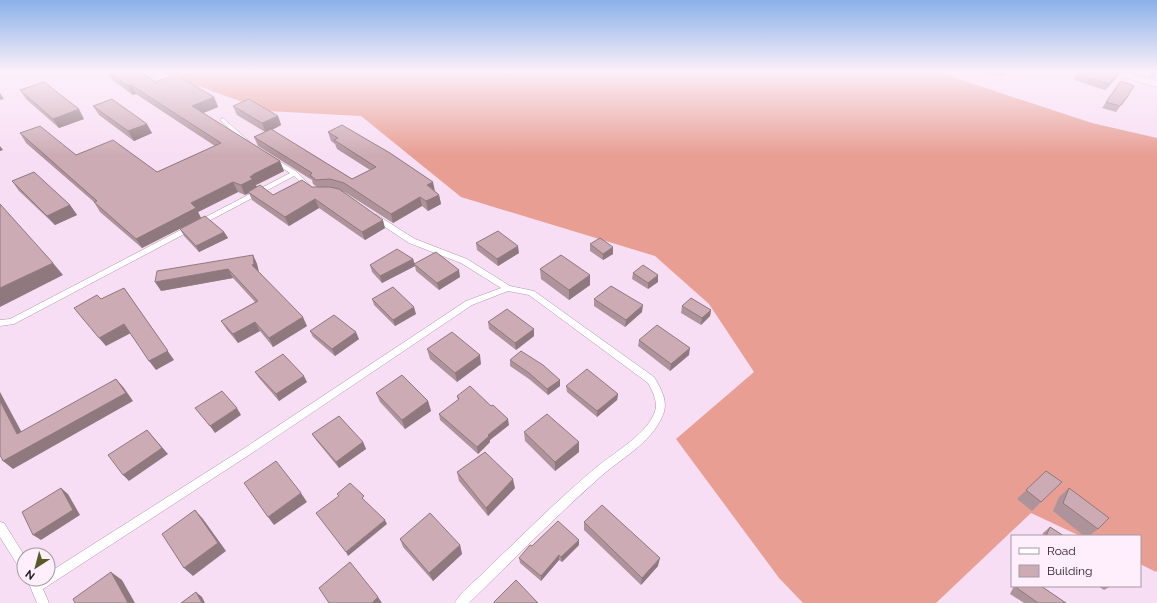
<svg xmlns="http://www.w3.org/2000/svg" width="1157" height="603" font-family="Raleway,sans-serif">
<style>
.forest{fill:#e89e93}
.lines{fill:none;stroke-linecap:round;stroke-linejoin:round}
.service-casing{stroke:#af97ab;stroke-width:1}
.minor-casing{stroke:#af97ab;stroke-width:1}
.service{fill:#fff;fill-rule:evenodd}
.minor{fill:#fff;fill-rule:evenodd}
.wall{fill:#af939b}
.shaded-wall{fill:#8f787e}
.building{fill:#ccabb4;stroke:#8f787e}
</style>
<rect width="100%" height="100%" fill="#f8def4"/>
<!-- forest -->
<path class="forest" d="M160,72H937L1092,123L1157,138V570L1156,572L1140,564V536H1080L1031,513L936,603H803L779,578L676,439L754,372L709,304L655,256L461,197L361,116L267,111Z"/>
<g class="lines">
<!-- service casing -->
<g class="service-casing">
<g id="service">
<path d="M223,118L252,144V146H248L221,121V119Z"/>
<path d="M274,158L297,172L311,186V188H307L294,176L14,324L0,326V320L10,319L290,173L272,161V159Z"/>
<path d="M373,215H377L415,239L467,259L510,286L534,291L654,377C662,390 669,403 662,417C650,444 620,459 599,478C554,518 512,561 469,603H455C460,592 478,579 486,570C523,535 559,498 598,466C615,452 645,435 654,414C659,403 653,392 648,383L529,295L508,291L472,305L249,455L43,589L49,603H37L27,579H48V573L243,449L466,301L501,288L461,263L409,243L373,219L372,217Z"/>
<path d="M0,522L4,523L24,555V571L20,569L0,537Z"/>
</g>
</g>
<!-- minor casing -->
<g class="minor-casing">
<path id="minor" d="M1110,72H1126L1157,81V87L1111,74Z"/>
</g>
<!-- service -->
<use href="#service" class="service"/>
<!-- minor -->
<use href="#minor" class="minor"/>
</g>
<!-- wall -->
<g class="wall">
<path d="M106,72H141L156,82L214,97L218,107L203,113L284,171L256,185L257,187L273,195L312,187H317L313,184L312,180L258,146L254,137L265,132L237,115L233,106L278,116L281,125L272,130L352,179L370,170L337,149L335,144L331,141L328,132L435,191L439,195L441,204L428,211L422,206L393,223L346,193L342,191L385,228L365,240L319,208L289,226L252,200L249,193L245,195L238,192L198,212L201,218L142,248L100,212L94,202L26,143L20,133L76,155L157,172L215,146L136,94L133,95L111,79L108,73Z"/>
<path d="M980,72H1007L1002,76L996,74L993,76Z"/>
<path d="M1148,72H1157V73L1153,78H1151V72Z"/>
<path d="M1077,74L1116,78L1105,90L1074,80Z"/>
<path d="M1121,81L1126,99L1122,105H1121L1116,112L1102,108Z"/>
<path d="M20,90L84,119L59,128L26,99Z"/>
<path d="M93,106L152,133L134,141L99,115Z"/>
<path d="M12,181L70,205L77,215L55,225L19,191Z"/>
<path d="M180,229L224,232L228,238L199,252L184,236Z"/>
<path d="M476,243L519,253L498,266L477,250Z"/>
<path d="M590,244L613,254L603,260L590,251Z"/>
<path d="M253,255L257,264L259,272L307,326L273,347L260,331L238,343L227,330L221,321L255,302L233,278L161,291Z"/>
<path d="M413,259L415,264L460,277L439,290L416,271L415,266L382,283L372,272L370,265Z"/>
<path d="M540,269L590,275V285L569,300L541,279Z"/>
<path d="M633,273L658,282L648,289L632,279Z"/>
<path d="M372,299L416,314L395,326L374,305Z"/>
<path d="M594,299L642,312L625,327L594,306Z"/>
<path d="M682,306L711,310L710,316L701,325L681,313Z"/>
<path d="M488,322L534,329V336L516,350L489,329Z"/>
<path d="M310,331L359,339L335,356L313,337Z"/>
<path d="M639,340L689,355L670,371L638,346Z"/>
<path d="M427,349L481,364L457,382L430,359Z"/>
<path d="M510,360L560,380V386L548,395L529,379L510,366Z"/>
<path d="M255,372L307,382L279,401L259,378Z"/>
<path d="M566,386L618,394L617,400L597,417L567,392Z"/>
<path d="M376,393L428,401L431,411L405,429L380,402Z"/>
<path d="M457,396L509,425L490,440V442L478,454L440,420L439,414L458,400Z"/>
<path d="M524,432L579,442V452L555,471L525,441Z"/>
<path d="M312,434L363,442L366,449L339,468L316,440Z"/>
<path d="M1046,471L1041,502L1032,511L1017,499Z"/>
<path d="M457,472L515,488L488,516L459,481Z"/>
<path d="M1069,488L1098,529L1089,536H1084L1053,511L1059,497Z"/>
<path d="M584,522L658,566L641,585L584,530Z"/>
<path d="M1050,527L1064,536H1042L1043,533Z"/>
<path d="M400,539L460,545L462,554L433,581L403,547Z"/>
<path d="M579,545L562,562L559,560L541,581L520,563L519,558Z"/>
<path d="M1014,586H1041L1066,603H1024L1010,594Z"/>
<path d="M1098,586H1111L1104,590Z"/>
</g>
<!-- shaded-wall -->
<g class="shaded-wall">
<path d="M995,72H997L996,74L993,76Z"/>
<path d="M1004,72H1007L1002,76Z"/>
<path d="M1119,72L1116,78L1105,90L1109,84Z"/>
<path d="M131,85L136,94L133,95L128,86Z"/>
<path d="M0,93L4,99L0,100Z"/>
<path d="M214,97L218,107L196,116L192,106Z"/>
<path d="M79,109L84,119L59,128L53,119Z"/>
<path d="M278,116L281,125L266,133L262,123Z"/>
<path d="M147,124L152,133L134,141L128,131Z"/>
<path d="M0,146L3,150L0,151Z"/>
<path d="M280,161L284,171L256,185L257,188L248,192L249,193L245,195L241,185L254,174Z"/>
<path d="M233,182L238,192L198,212L201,218L142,248L136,239L191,203Z"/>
<path d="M433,182L435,191L427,185Z"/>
<path d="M439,195L441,204L428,211L426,201Z"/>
<path d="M420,197L422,206L393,223L391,214Z"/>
<path d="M315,199L319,208L289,226L285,217Z"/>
<path d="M70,205L77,215L55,225L47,216Z"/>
<path d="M383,220L385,228L365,240L362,232Z"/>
<path d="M224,232L228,238L199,252L196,246Z"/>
<path d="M518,246L519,253L498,266L497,259Z"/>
<path d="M613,247V254L603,260V254Z"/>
<path d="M253,255L257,264L259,273L252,265Z"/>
<path d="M413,259L415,266L382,283L380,276Z"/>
<path d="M53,263L63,275L0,307V288Z"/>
<path d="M228,269L233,278L161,291L155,282Z"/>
<path d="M459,270L460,277L439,290L437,283Z"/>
<path d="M590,275V285L569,300V290Z"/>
<path d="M658,275V282L648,289V283Z"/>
<path d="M124,288L174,360L156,370L149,361Z"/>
<path d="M643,305L642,312L625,327L626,320Z"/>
<path d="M414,307L416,314L395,326L393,320Z"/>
<path d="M711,310L710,316L701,325L702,318Z"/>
<path d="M303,317L307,326L273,347L269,338Z"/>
<path d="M255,322L260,331L238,343L233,334Z"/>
<path d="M124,324L131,333L106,346L99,338Z"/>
<path d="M534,329V336L516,350L515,343Z"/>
<path d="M356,332L359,339L335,356L332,349Z"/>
<path d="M690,348L689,355L670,371L671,364Z"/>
<path d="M480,355L481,364L457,382L455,373Z"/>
<path d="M304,376L307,382L279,401L276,394Z"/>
<path d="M116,379L124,388L133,401L13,469L3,461Z"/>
<path d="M560,380V386L548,395L547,389Z"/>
<path d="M0,392L27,442L17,434L0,401Z"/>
<path d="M618,394L617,400L597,417V411Z"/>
<path d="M428,401L431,411L405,429L402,420Z"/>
<path d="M237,408L241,415L215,433L210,426Z"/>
<path d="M508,419L509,425L490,440V442L478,454L477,447L488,435Z"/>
<path d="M147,430L168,454L129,481L123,475Z"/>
<path d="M363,442L366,449L339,468L336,462Z"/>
<path d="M579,442V452L555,471V462Z"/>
<path d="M513,479L515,488L488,516L486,508Z"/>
<path d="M61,488L68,494L80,515L41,540L33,535Z"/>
<path d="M301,493L307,502L274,525L268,517Z"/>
<path d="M195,510L203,519L226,551L193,576L184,568Z"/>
<path d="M385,520L387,524L348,556L346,552Z"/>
<path d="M579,540V545L562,562L561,557Z"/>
<path d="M460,545L462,554L433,581L429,573Z"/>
<path d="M559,555V560L541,581V576Z"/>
<path d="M660,558L658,566L641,585L642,578Z"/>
<path d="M111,572L122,580L135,603H128Z"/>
<path d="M196,592L202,597L205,603H202Z"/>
<path d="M378,597L382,603H372Z"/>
</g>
<!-- building -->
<g class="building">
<path d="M108,72H141L156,82L175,74L214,97L192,106L280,161L254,174L250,177L253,179L241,185L233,182L191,203L196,208L136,239L94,202L97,201L20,133L40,126L76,155L113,140L157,172L221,143L131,85L128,86Z"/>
<path d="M1079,72H1119L1109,84L1077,74Z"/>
<path d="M1121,81L1134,86L1126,99H1125L1120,106L1106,102Z"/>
<path d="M44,82L79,109L53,119L20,90Z"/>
<path d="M112,99L147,124L128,131L93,106Z"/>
<path d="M249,99L278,116L262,123L233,106Z"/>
<path d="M342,125L390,153L433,182L427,185L439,195L426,201L420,197L391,214L344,183L330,179L316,180L310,175L312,173L254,137L271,129L352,179L376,167L334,140L338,138L328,132Z"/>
<path d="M34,172L70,205L47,216L12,181Z"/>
<path d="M302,180L312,187H330L339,189L383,220L362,232L315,199L285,217L248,192L260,185L273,195Z"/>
<path d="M0,204L53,263L0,288Z"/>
<path d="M205,216L224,232L196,246L180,229Z"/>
<path d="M498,231L518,246L497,259L476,243Z"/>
<path d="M600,238L613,247L603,254L590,244Z"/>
<path d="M397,249L413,259L380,276L370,265Z"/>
<path d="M436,252L459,270L437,283L414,264Z"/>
<path d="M253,255L254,264L252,265L303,317L269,338L255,322L233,334L221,321L258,301L228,269L155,282L157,271Z"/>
<path d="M561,255L590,275L569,290L540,269Z"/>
<path d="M643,265L658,275L648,283L633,273Z"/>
<path d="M611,286L643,305L626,320L594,299Z"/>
<path d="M393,287L414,307L393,320L372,299Z"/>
<path d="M124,288L168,351L149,361L124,324L99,338L74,308L97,295L101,299Z"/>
<path d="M691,298L711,310L702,318L682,306Z"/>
<path d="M507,309L534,329L515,343L488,322Z"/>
<path d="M334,315L356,332L332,349L310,331Z"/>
<path d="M657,325L690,348L671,364L639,340Z"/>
<path d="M452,332L480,355L455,373L427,349Z"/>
<path d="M521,351L543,365L560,380L547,389L529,373L510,360Z"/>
<path d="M283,354L304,376L276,394L255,372Z"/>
<path d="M587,369L618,394L597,411L566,386Z"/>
<path d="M402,375L428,401L402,420L376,393Z"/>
<path d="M116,379L126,393L3,461L0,455V401L17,434Z"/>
<path d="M470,386L491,406L493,405L508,419L488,435L489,436L477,447L439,414L459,399L457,396Z"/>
<path d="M222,391L237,408L210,426L195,408Z"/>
<path d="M547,414L579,442L555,462L524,432Z"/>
<path d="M339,416L363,442L336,462L312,434Z"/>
<path d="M147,430L162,448L123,475L108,455Z"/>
<path d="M485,452L513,479L486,508L457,472Z"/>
<path d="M276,461L301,493L268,517L244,483Z"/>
<path d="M1046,471L1062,482L1041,502L1026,490Z"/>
<path d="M350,483L364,496L362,498L385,520L346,552L316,513L339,496L337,494Z"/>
<path d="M61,488L73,510L33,535L22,512Z"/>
<path d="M1069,488L1109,518L1098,529L1063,503Z"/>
<path d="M602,505L660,558L642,578L584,522Z"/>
<path d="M195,510L218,543L184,568L162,534Z"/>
<path d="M430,513L460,545L429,573L400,539Z"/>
<path d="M558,521L579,540L561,557L559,555L541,576L519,558L530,545L532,546Z"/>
<path d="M1050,527L1064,536H1046Z"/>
<path d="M350,562L378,597L372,603H329L319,588Z"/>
<path d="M111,572L128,603H75L73,599Z"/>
<path d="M516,580L538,603H494V602Z"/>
<path d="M1018,586H1041L1066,603H1038L1017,588Z"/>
<path d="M196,592L202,603H181Z"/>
</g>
<!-- sky -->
<linearGradient id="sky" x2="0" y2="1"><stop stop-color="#8bb1e9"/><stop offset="0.46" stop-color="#fcf0fa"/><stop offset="1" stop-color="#fcf0fa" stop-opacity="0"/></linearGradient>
<rect width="1157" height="156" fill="url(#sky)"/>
<!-- legend -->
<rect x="1011" y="535" width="130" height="52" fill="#ffeffc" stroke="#a599a3"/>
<rect x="1019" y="548" width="20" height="6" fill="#ffffff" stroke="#a599a3"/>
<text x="1047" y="555" font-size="12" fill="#1f171e">Road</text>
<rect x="1019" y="565" width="20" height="12" fill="#ccabb4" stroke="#a599a3"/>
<text x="1047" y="575" font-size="12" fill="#1f171e">Building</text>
<!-- north arrow -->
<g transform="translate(36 567) rotate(216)"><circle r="19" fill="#ffeffc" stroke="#a599a3"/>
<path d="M0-3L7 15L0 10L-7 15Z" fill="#565b28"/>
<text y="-6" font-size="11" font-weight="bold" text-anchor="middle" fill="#1f171e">N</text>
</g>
</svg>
